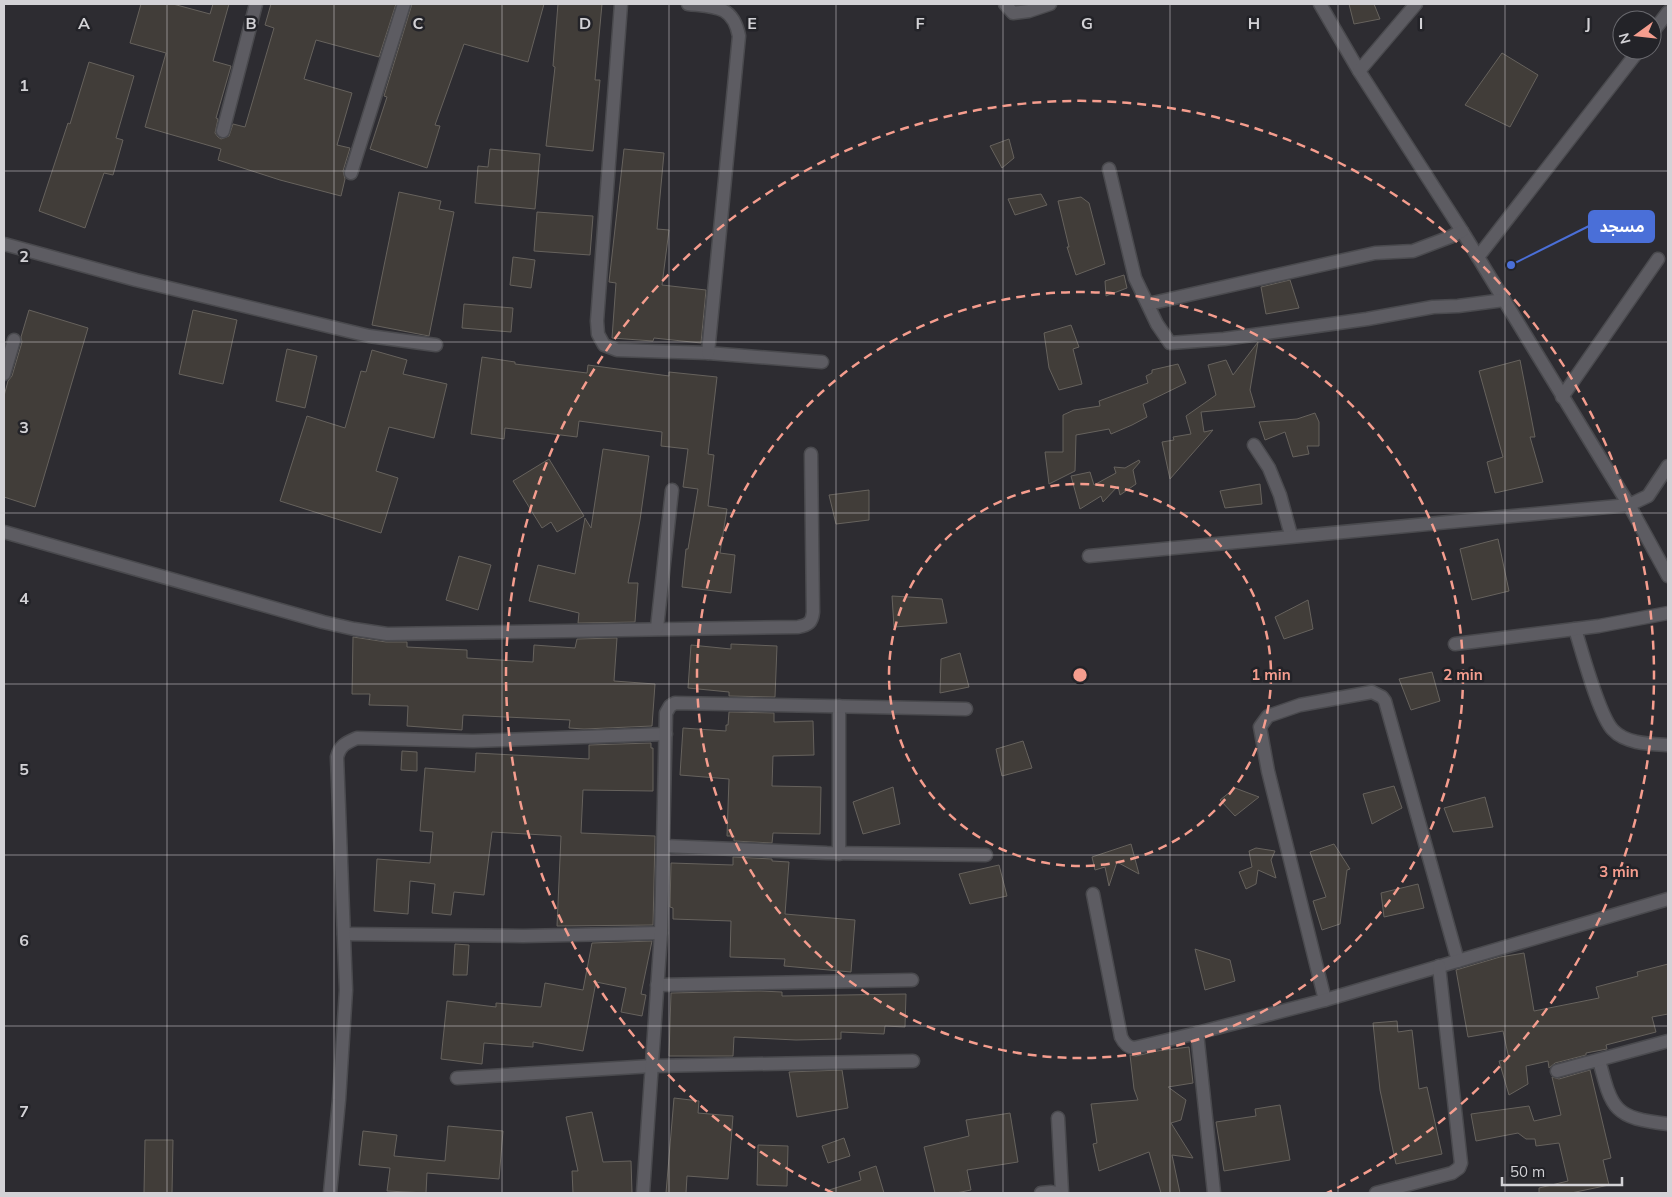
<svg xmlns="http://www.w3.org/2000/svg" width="1672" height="1197" font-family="Mulish,'Noto Sans Arabic',sans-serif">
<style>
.building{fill:#413d39;stroke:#66625d}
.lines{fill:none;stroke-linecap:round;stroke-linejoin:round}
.minor-casing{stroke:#4a4a4e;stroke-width:15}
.minor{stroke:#5d5c62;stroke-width:12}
.grid{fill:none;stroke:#d3d2d6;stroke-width:1;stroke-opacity:0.55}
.ring{fill:none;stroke:#f59d8e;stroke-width:2.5;stroke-dasharray:9 6}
.grid-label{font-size:16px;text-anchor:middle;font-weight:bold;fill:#d3d2d6;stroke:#232328;stroke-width:5;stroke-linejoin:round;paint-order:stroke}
.centre{fill:#f59d8e;stroke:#232328;stroke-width:2.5}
.ring-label{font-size:15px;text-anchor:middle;font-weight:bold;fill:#f59d8e;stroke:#232328;stroke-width:5;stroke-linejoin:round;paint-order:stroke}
.leader{fill:none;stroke:#4a6fd8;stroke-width:2}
.callout-dot{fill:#4a6fd8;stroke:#232328;stroke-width:2}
.callout{fill:#4a6fd8;stroke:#4a6fd8;stroke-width:2}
.callout-label{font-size:16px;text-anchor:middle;font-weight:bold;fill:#fff}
</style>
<rect width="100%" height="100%" fill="#2d2c31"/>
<!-- building -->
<g class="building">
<path d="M141,4H173L210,14L213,4H229L213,61L231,66L216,118L218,119L215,133L218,137L221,139L229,136L233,124L245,127L274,28L265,25L271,4H396L379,57L316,40L304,79L352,93L337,145L350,148L343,171L345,179L341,196L280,180L218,160L221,149L145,127L166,53L130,43Z"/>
<path d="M412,4H544L528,62L464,44L435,125L440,126L427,168L370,149L387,97L384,96Z"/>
<path d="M558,4H602L595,80H600L593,151L546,146L555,67L553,66Z"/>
<path d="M1349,4H1374L1380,19L1354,24Z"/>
<path d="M1502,53L1538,75L1510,127L1465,105Z"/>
<path d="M89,62L134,76L116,138L123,140L113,175L104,173L85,228L39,211L68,123L70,124Z"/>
<path d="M1009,139L1014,158L1002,168L990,146Z"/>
<path d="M490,149L540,154L535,209L475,203L478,166L488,167Z"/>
<path d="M624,149L664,153L657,229L669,230L662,285L706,290L701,343L654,338L653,341L612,338L616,283L609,282Z"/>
<path d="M399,192L441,201L439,209L454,212L429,336L372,325Z"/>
<path d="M1041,194L1047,205L1015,215L1008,199Z"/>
<path d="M1081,197L1089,203L1105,264L1076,275L1067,247H1069L1058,201Z"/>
<path d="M537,212L593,216L590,255L534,251Z"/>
<path d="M513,257L535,260L531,288L510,285Z"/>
<path d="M1124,275L1127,288L1106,296L1105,281Z"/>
<path d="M1290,280L1299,308L1266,314L1261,287Z"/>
<path d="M464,304L513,308L511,332L462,328Z"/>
<path d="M29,310L88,328L35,507L4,497V396L8,381L12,376L22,342L21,337Z"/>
<path d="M193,310L237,320L223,384L179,374Z"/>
<path d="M1071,325L1079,347L1073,349L1082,384L1059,390L1049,368L1044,333Z"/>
<path d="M1258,342L1250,390L1255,407L1201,412L1204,432L1213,430L1170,479L1162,442L1174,440L1173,437L1191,434L1186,416L1216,395L1208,365L1226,360L1233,375Z"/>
<path d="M287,349L317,356L305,408L276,401Z"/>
<path d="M372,350L407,360L403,374L447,384L434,438L389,427L376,471L398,478L381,533L280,501L307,416L345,428L361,371L366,372Z"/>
<path d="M482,357L515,362V364L587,373L588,365L669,376V372L717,377L708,454L714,455L708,506L727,509L720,553L735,555L731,593L682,587L686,549H688L698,489L683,487L688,449L661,446L662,432L579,421L577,437L505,428L504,439L471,434Z"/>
<path d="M1520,360L1535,437H1530L1543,482L1495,493L1487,462L1503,457L1479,371Z"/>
<path d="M1178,364L1186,383L1143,404L1147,417L1132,425L1111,434L1109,429L1076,435L1075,471L1049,484L1045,452H1063V415L1074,410L1100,406L1099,401L1148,383L1146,376L1152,373V370Z"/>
<path d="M1315,413L1319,422V446H1307L1309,454L1293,457L1285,432L1265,440L1259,422L1297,419Z"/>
<path d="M603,449L649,456L640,520L628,583H638L635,622L578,623L579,613L529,601L538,565L575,574L585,518L591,528Z"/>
<path d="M549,459L584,516L557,532L551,522L542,528L513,481Z"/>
<path d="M1139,460L1140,462L1133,470L1136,484L1120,495L1118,486L1103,502L1101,496L1080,509L1071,476L1090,472L1094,485L1116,473L1114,467L1125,468Z"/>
<path d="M1260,484L1262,504L1225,508L1220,491Z"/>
<path d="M869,490V520L836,524L829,495Z"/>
<path d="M1498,539L1509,591L1472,600L1460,549Z"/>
<path d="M459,556L491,565L478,610L446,600Z"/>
<path d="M892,596L942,599L947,623L894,627Z"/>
<path d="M1308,600L1313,629L1284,639L1275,617Z"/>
<path d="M353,637L386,642H407V647L467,650V658L533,662L534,645L575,648L577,639L617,638L614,681L655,684L652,726L584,729L569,728L570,720L463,715L462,730L407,726L408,706L369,705L370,694H352Z"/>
<path d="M731,644L777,646L775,697L729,696V692L688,688L691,645L731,649Z"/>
<path d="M960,653L969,687L940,693L941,659Z"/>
<path d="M1432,672L1440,701L1411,710L1399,679Z"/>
<path d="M729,712L774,713V722L813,721L814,755L773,756L772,786L821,787L820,834L773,833L772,843L734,841V836H727L729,779L680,775L683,728L726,731V725H728Z"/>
<path d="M1023,741L1032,768L1002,776L996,749Z"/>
<path d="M651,743V748H653V791L583,790L581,833L655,836L653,925L557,926L561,836L492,832L484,895L454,892L451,915L432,913L435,884L410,881L408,914L374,911L377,859L430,863L433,832L420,831L425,768L475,772L476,753L589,759V745Z"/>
<path d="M402,751L417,752V771L401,770Z"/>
<path d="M1394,786L1402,808L1372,824L1363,794Z"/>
<path d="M893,787L900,824L863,834L853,802Z"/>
<path d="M1235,788L1259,797L1235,816L1220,800Z"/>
<path d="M1485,797L1493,827L1453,832L1444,808Z"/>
<path d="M1131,844L1139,874L1117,862L1109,886L1105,867L1095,870L1092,857Z"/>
<path d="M1334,844L1350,869L1347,870L1340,924L1322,930L1313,901L1326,897L1310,852Z"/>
<path d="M1256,848L1275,851L1271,860L1276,878L1258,870L1256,884L1246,889L1239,872L1252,867L1249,851Z"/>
<path d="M733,857L772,859V861L789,862L785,914L855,920L851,972L784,966L785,959L730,957L731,921L673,919V908L670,907L671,863L733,865Z"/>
<path d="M999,865L1007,896L970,904L959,874Z"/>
<path d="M1418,884L1424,908L1384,917L1381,893Z"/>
<path d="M652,941L641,994L646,995L642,1016L621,1012L626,988L596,982L583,1051L533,1042V1047L484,1043L482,1064L441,1059L447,1001L496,1007V1003L541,1007L545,983L583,990L592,943Z"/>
<path d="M455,944L469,945L467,975H453Z"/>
<path d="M1195,949L1230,960L1235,981L1205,990Z"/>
<path d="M1524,953L1534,1011L1599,998L1596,987L1638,976L1637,972L1668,964V1014L1652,1017L1656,1032L1606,1045L1607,1049L1586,1053V1055L1555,1063L1549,1068L1548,1061L1526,1066L1528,1084L1509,1095L1499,1061L1509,1059L1503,1031L1468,1037L1456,970L1500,957Z"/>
<path d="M760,991L782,992V996L906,994L905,1027L885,1026L884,1034L841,1032V1039L796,1040L734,1037L733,1056H669L671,993Z"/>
<path d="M1397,1021L1398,1032L1412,1030L1419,1089L1427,1087L1442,1154L1396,1164L1380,1090L1373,1023Z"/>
<path d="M1189,1047L1193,1083L1168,1087L1186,1100L1181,1120L1171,1123L1193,1158L1172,1155L1180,1193H1161L1149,1152L1099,1171L1093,1144L1097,1143L1091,1104L1138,1100L1134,1089L1130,1055L1136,1056L1157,1051Z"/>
<path d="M842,1070L848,1108L797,1117L789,1072Z"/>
<path d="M1590,1070L1611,1158L1603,1160L1609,1185L1571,1193H1539V1188L1568,1181L1559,1143L1536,1146L1535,1139H1526L1518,1133L1476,1141L1471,1114L1529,1106L1534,1121L1561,1115L1552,1077L1559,1079Z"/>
<path d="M674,1098L699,1101L698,1113L733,1116L728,1179L687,1176L686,1193H666Z"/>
<path d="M1280,1105L1290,1160L1224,1171L1216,1122L1256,1116L1255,1109Z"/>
<path d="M592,1112L603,1162L631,1161L632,1193H573L572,1171H578L566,1117Z"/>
<path d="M1010,1113L1018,1162L967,1170L971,1190L956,1193H935L924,1147L969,1136L966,1120Z"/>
<path d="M448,1126L503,1131L499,1179L427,1173L426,1193L387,1191L390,1168L359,1165L363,1131L397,1135L394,1156L445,1161Z"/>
<path d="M844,1138L850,1156L828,1163L822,1146Z"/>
<path d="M145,1140H173L172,1193H144Z"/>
<path d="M758,1145L788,1146L787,1186L757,1185Z"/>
<path d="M876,1166L884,1193H830L829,1190L861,1180L859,1172Z"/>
</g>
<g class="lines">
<!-- minor casing -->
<g class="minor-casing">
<g id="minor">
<path d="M621,4L597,321L598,334L604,345L617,350L708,353L822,362"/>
<path d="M688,4C715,7 733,5 739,36L708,353"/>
<path d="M1005,4L1013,13L1029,11L1050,4"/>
<path d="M1320,4L1359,71L1462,231L1629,505L1668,576"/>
<path d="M1652,33L1668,12"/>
<path d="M1359,71L1416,4"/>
<path d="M223,131L256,4"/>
<path d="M1109,169L1135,278L1157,324L1170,343L1224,339L1367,319L1433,307L1458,306L1504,300"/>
<path d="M351,173L404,4"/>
<path d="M4,244L136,280L369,336L436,345"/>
<path d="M1478,257L1639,50"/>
<path d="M1148,304L1375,253L1413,251L1450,237L1462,231"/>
<path d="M4,374L14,340"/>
<path d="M1562,397L1658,259"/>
<path d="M1254,445L1269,468L1280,495L1291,535"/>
<path d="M4,532L323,622L354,629L387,634L798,627C808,625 812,623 813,612L811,454"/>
<path d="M1089,556L1629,505L1648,496L1668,466"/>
<path d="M657,628L672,490"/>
<path d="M1575,629C1582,651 1599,716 1613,730C1626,744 1651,744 1668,745"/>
<path d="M1455,644L1599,626L1668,613"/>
<path d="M664,846L827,853L986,855"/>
<path d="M839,854V706"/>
<path d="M1093,894L1121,1037C1124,1043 1127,1047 1134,1048L1197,1033"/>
<path d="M344,934L523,936L661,933"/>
<path d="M657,985L912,980"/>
<path d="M1325,1000L1268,771L1260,727L1268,716L1300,705L1372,692L1382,697L1385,701L1458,961"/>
<path d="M1599,1060C1612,1110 1614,1118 1668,1124"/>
<path d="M1557,1071L1668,1041"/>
<path d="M457,1078L652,1066L913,1061"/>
<path d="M1058,1118L1062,1193"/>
<path d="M330,1193L339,1100L346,990L337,757C340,745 346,743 357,738L473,741L666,734"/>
<path d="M643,1193L661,933L666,713L670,706L675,703L966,709"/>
<path d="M1041,1193L1051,1192L1056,1193"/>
<path d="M1214,1193L1197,1033L1325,1000L1668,899"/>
<path d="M1376,1193L1452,1173L1459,1168L1461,1163L1439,966"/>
</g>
</g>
<!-- minor -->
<use href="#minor" class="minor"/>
</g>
<!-- grid -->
<path class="grid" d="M167,4V1193M334,4V1193M502,4V1193M669,4V1193M836,4V1193M1003,4V1193M1170,4V1193M1338,4V1193M1505,4V1193M4,171H1668M4,342H1668M4,513H1668M4,684H1668M4,855H1668M4,1026H1668"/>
<!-- distance rings -->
<g class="ring">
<circle cx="1080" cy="675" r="191"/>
<circle cx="1080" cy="675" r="383"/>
<path d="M833 1193A574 574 0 1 1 1327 1193"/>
</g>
<g class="grid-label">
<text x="84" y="29">A</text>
<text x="251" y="29">B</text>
<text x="418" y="29">C</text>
<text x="585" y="29">D</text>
<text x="752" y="29">E</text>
<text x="920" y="29">F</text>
<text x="1087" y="29">G</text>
<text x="1254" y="29">H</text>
<text x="1421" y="29">I</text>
<text x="1588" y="29">J</text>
<text x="24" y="91">1</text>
<text x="24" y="262">2</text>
<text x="24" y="433">3</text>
<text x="24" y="604">4</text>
<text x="24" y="775">5</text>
<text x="24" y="946">6</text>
<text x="24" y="1117">7</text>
</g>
<circle cx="1080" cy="675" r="8" class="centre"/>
<g class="ring-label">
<text x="1271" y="680">1 min</text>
<text x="1463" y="680">2 min</text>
<text x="1619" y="877">3 min</text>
</g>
<!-- callouts -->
<path class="leader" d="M1511 265L1589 226"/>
<circle class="callout-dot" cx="1511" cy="265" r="5"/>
<rect class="callout" x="1589" y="211" width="65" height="31" rx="5"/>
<g class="callout-label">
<text x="1622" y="232">مسجد</text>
</g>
<!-- border -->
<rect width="1672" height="1197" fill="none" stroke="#d3d2d6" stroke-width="10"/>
<!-- north arrow -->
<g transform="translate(1637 35) rotate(255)"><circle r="24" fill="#232328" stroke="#69696e"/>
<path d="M0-4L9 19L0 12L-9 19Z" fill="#f59d8e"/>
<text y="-8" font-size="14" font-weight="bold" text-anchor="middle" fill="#d3d2d6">N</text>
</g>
<!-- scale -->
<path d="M1502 1177v8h120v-8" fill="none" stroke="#d3d2d6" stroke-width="2.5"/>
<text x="1510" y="1177" font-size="15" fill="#d3d2d6" stroke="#232328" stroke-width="4" paint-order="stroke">50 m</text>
</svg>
